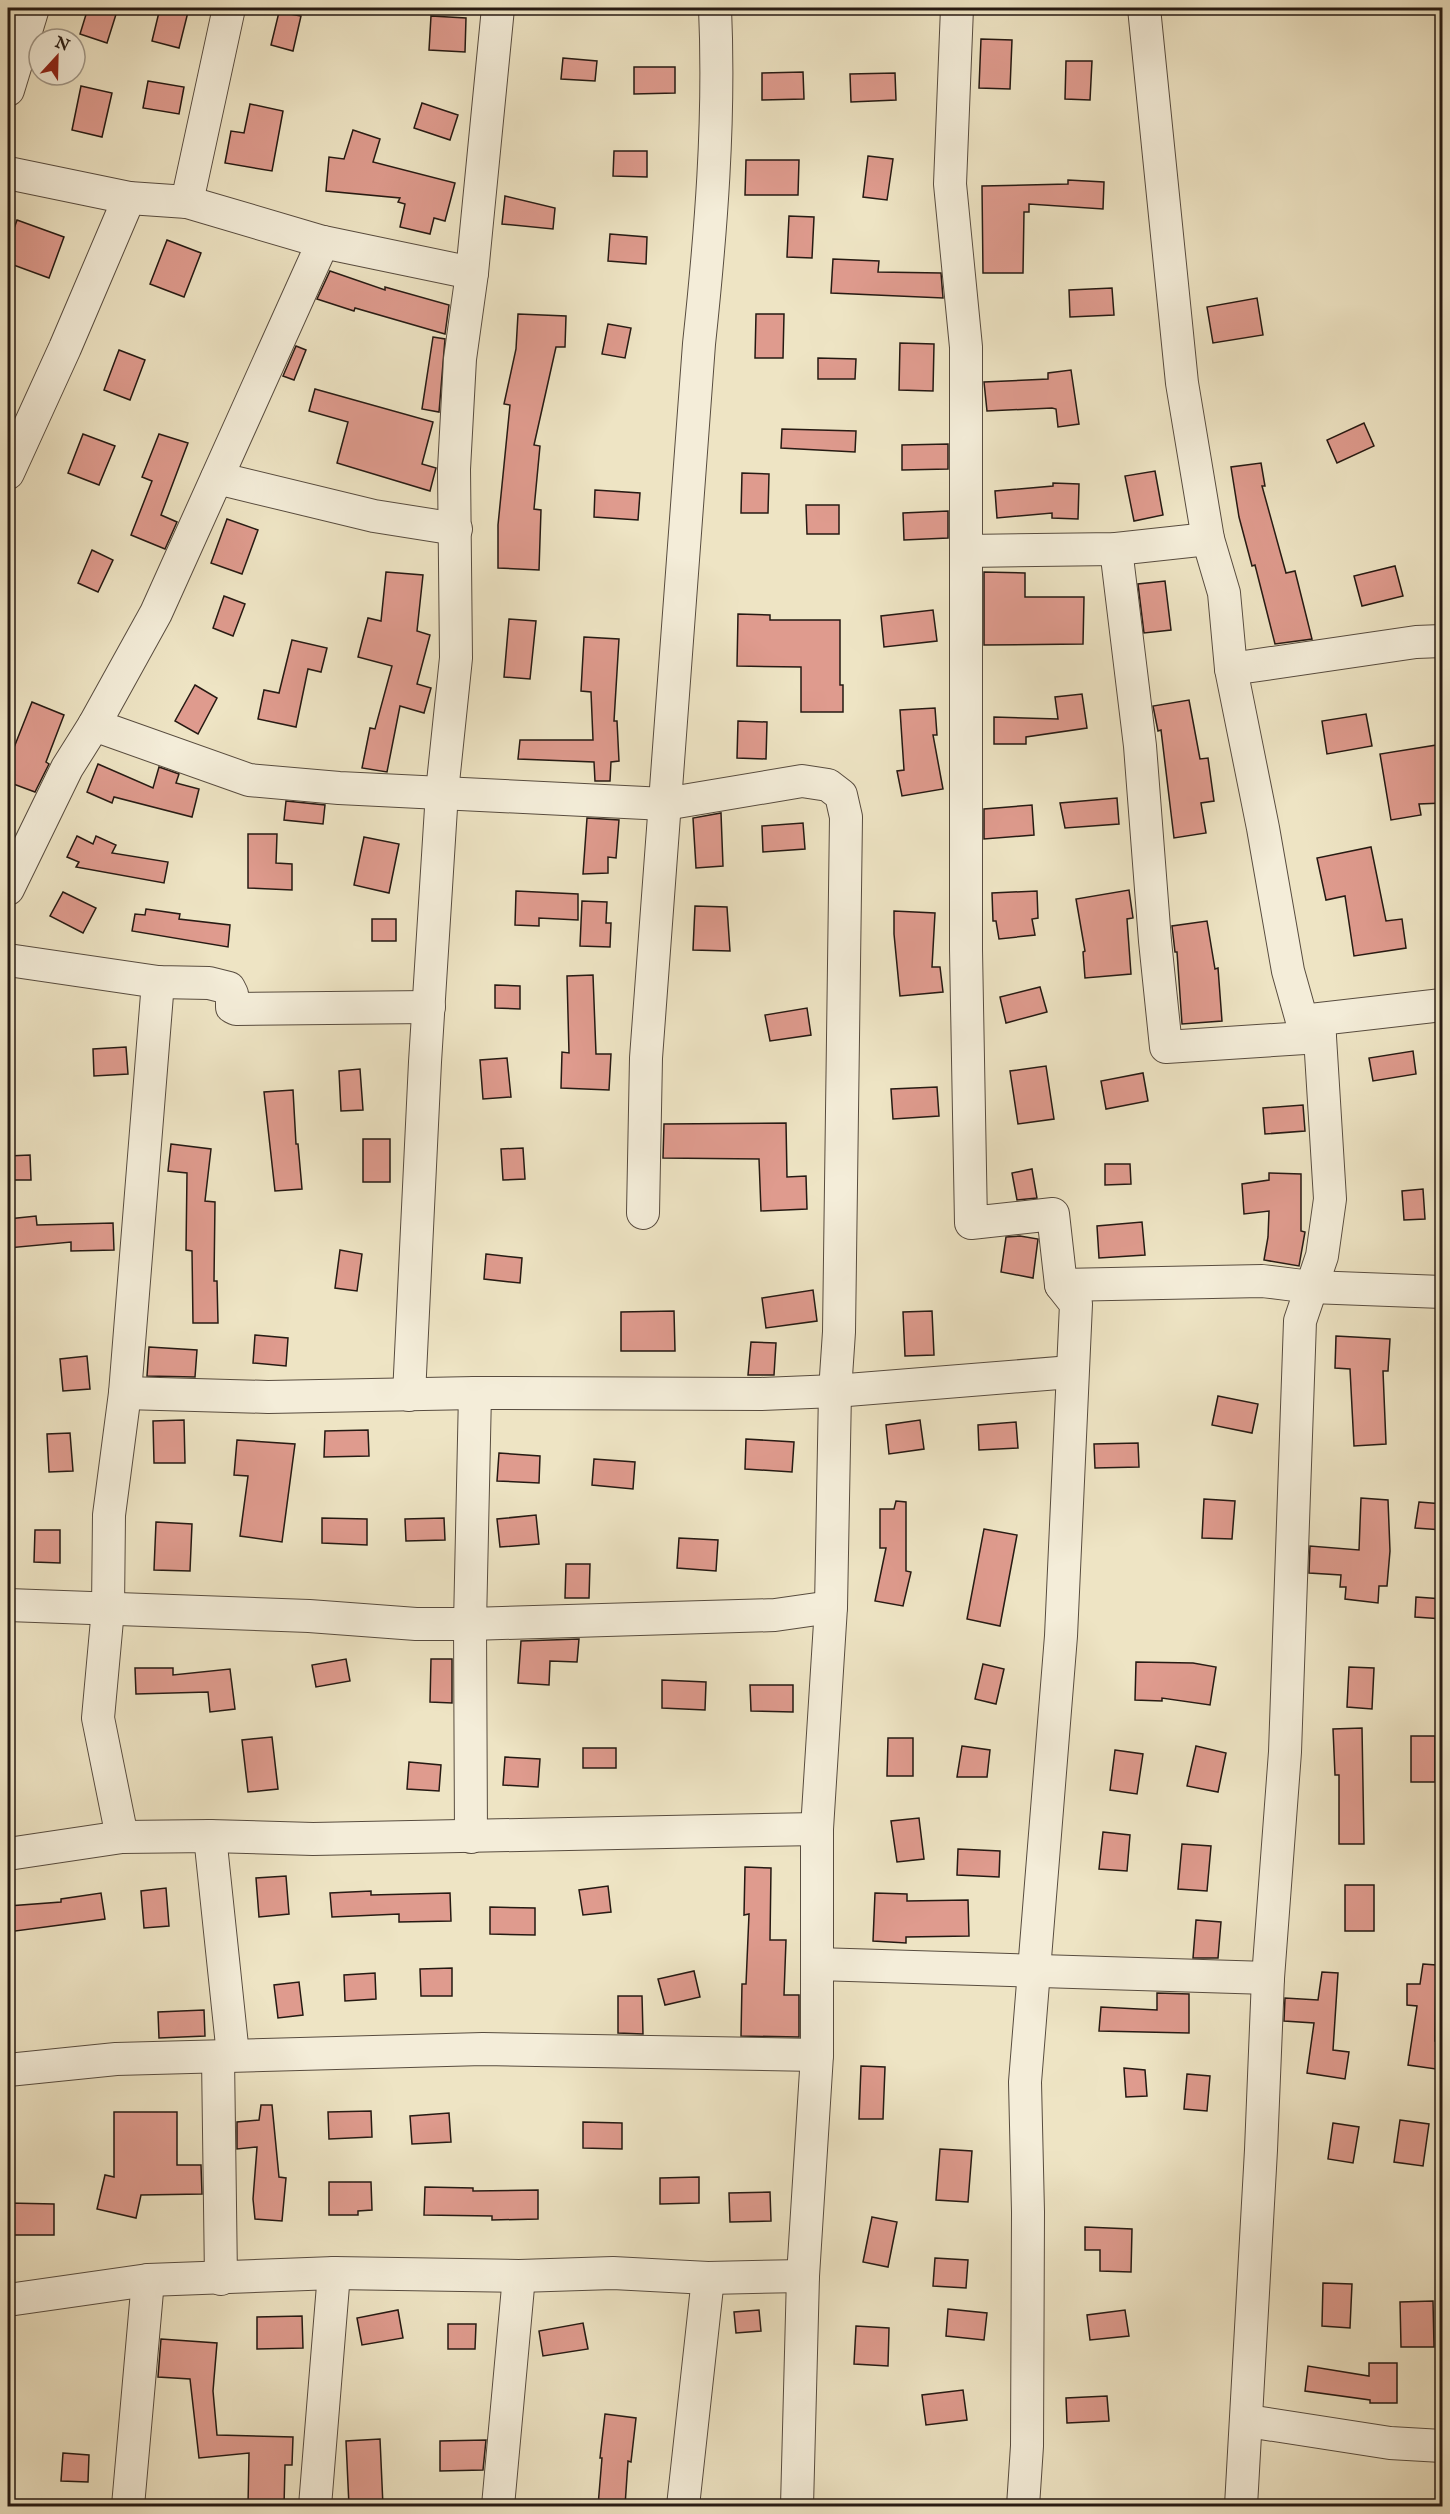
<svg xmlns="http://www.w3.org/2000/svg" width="1450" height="2514" font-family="'IM FELL English',serif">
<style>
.building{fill:#df9b8e;stroke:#261a13;stroke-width:1.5}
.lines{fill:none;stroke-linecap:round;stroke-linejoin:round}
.street-casing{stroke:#584c3f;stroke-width:34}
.street{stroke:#f4edd9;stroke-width:32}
</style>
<rect width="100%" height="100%" fill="#eee4c4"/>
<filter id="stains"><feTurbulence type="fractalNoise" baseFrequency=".00333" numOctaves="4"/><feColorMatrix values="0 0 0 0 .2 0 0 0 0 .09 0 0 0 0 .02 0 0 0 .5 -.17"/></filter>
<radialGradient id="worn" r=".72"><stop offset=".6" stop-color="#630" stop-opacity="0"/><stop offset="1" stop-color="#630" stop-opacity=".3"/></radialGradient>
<!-- building -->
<g class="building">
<path d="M88,8H118L107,43L80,34Z"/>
<path d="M160,8H189L179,48L152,41Z"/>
<path d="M279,12L301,16L293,51L271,45Z"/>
<path d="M431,16L466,18L465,52L429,50Z"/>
<path d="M981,39L1012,40L1010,89L979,88Z"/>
<path d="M563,58L597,61L595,81L561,79Z"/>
<path d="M1066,61H1092L1090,100L1065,99Z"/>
<path d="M634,67H675V93L634,94Z"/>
<path d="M803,72L804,99L762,100V73Z"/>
<path d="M895,73L896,100L851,102L850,74Z"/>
<path d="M148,81L184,87L179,114L143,108Z"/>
<path d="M81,86L112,93L102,137L72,130Z"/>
<path d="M422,103L458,115L450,140L414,128Z"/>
<path d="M250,104L283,111L272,171L225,163L231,131L244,133Z"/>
<path d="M353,130L380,139L373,162L455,183L445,221L434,218L430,234L400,227L405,204L398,202L400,198L326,191L329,157L344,159Z"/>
<path d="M614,151H647V177L613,176Z"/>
<path d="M868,156L893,159L887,200L863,197Z"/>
<path d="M746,160H799L798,195H745Z"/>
<path d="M1068,180L1104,182L1103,209L1029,204V212H1024L1023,273H983L982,186L1068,184Z"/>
<path d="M505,196L555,208L553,229L502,224Z"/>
<path d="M789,216L814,217L812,258L787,257Z"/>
<path d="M17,220L64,237L49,278L8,263V246Z"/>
<path d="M610,234L647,237L646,264L608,261Z"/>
<path d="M167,240L201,253L184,297L150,284Z"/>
<path d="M833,259L879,261L878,272L941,273L943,298L831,293Z"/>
<path d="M330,271L385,290V287L449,305L445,334L355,308L354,311L317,299Z"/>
<path d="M1112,288L1114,315L1070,317L1069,290Z"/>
<path d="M1257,298L1263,335L1213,343L1207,307Z"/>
<path d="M518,314L566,316L565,347H556L534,445L540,446L534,509L541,510L539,570L498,568V525L510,405L504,404L516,349Z"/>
<path d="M756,314H784L783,358H755Z"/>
<path d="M608,324L631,328L625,358L602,354Z"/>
<path d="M433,337L445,339L439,412L422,409Z"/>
<path d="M900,343L934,344L933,391L899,390Z"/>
<path d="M296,346L306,350L294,380L283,376Z"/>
<path d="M119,350L145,360L130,400L104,390Z"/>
<path d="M818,358L856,359L855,379H818Z"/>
<path d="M1071,370L1079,424L1058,427L1056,409L1052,408L987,411L984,382L1048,379V373Z"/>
<path d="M315,389L433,422L422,464L436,468L430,491L337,463L348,422L309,411Z"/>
<path d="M1364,423L1374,446L1337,463L1327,440Z"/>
<path d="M782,429L856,431L855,452L781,448Z"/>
<path d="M83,434L115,446L99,485L68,473Z"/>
<path d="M159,434L188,443L161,515L177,522L165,549L131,535L152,481L142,477Z"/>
<path d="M948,444V469L902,470V445Z"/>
<path d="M1261,463L1265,486H1262L1286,573L1295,571L1312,639L1275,644L1255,565L1252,566L1239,517L1231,467Z"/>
<path d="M1155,471L1163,515L1134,521L1125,476Z"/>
<path d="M742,473L769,474L768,513H741Z"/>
<path d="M1053,483L1079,484L1078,519L1052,518V513L997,518L995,491L1053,486Z"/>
<path d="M595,490L640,493L638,520L594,517Z"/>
<path d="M806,505H839V534H807Z"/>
<path d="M948,511V538L904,540L903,513Z"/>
<path d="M227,519L258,530L242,574L211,563Z"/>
<path d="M92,550L113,560L98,592L78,583Z"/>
<path d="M1395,566L1403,596L1362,606L1354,576Z"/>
<path d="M386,572L423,575L417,631L430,635L417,684L431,688L424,713L400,706L387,772L362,768L370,728L375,729L392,666L358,657L368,618L381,621Z"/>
<path d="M984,572L1025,573V597H1084L1083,644L984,645Z"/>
<path d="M1165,581L1171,630L1144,633L1138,584Z"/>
<path d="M224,596L245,604L233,636L213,628Z"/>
<path d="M933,610L937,641L884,647L881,616Z"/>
<path d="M738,614L770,615V620H840V685H843V712H801V667L737,666Z"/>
<path d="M509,619L536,621L530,679L504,677Z"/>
<path d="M584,637L619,639L614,721H617L619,761L611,762L610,781H595L594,762L518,759L520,740H593L591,692L581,691Z"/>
<path d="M292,640L327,648L321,672L308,669L296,727L258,719L264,690L279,693Z"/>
<path d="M195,685L217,698L198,734L175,721Z"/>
<path d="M1082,694L1087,728L1026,737V744H994V717L1058,719L1055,697Z"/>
<path d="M1189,700L1200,759L1208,758L1214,801L1201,803L1206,833L1174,838L1161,730L1158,731L1153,706Z"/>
<path d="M32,702L64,715L46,762L49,764L35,792L8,782V748L13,750Z"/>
<path d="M935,708L937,735H933L943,789L902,796L897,771L904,770L900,710Z"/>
<path d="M1366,714L1372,746L1327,754L1322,721Z"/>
<path d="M738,721L767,722L766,759L737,758Z"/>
<path d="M1443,744V803L1419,804L1421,815L1391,820L1380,754Z"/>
<path d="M98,764L153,788L159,767L179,774L176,783L199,789L192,817L114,797L112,803L87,792Z"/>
<path d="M1117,798L1119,824L1065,828L1060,803Z"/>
<path d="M286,801L325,805L323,824L284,820Z"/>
<path d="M1032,805L1034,835L984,839V809Z"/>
<path d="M721,813L723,866L696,868L693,818Z"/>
<path d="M587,818L619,820L616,858L608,857V873L583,874Z"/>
<path d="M803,823L805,849L763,852L762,826Z"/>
<path d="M248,834H277L276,863L292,864V890L248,888Z"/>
<path d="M77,836L93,844L96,836L116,845L112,853L168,862L164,883L76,867L79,862L67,857Z"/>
<path d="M364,837L399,844L389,893L354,885Z"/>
<path d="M1371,847L1386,921L1402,919L1406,948L1354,956L1345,896L1326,900L1317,858Z"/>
<path d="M1129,890L1133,918L1127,919L1131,974L1085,978L1083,952L1085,951L1076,899Z"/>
<path d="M516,891L578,894V920L539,918V926L515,925Z"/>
<path d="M1037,891L1038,918L1032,919L1035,935L999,939L996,921H993L992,893Z"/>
<path d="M63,892L96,908L83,933L50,916Z"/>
<path d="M582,901L607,902L606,923H611L610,947L580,946Z"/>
<path d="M695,906L727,907L730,951L693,950Z"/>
<path d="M146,909L180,914L179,919L230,925L228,947L132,931L135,914L145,915Z"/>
<path d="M894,911L935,913L932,967H940L943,992L900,996L894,934Z"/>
<rect x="372" y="919" width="24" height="22"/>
<path d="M1207,921L1215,969L1218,968L1222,1021L1182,1024L1177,952H1175L1172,926Z"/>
<path d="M593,975L596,1054H611L609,1090L561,1088L562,1052L569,1053L567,976Z"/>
<path d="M495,985L520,986V1009L495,1008Z"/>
<path d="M1040,987L1047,1012L1006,1023L1000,997Z"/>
<path d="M807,1008L811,1035L770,1041L765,1015Z"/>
<path d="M126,1047L128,1074L94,1076L93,1049Z"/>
<path d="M1413,1051L1416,1074L1373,1081L1369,1058Z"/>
<path d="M507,1058L511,1097L483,1099L480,1060Z"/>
<path d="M1046,1066L1054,1119L1018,1124L1010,1071Z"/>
<path d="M360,1069L363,1110L341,1111L339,1071Z"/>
<path d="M1143,1073L1148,1101L1106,1109L1101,1081Z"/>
<path d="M937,1087L939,1116L893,1119L891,1089Z"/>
<path d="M293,1090L296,1144H298L302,1189L275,1191L264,1092Z"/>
<path d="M1303,1105L1305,1131L1265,1134L1263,1108Z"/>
<path d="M786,1123L787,1177L806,1176L807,1209L761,1211L759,1159L663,1158L664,1124Z"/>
<rect x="363" y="1139" width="27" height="43"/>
<path d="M171,1144L211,1149L205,1201L215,1202L214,1281H217L218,1323H193L192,1251L186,1250L187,1173L168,1171Z"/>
<path d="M523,1148L525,1179L503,1180L501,1149Z"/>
<path d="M30,1155L31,1180H8V1156Z"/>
<path d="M1105,1164H1130L1131,1184L1105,1185Z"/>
<path d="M1032,1169L1037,1198L1017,1200L1012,1173Z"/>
<path d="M1269,1173L1301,1174V1231L1305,1232L1299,1266L1264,1260L1268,1237L1269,1211L1244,1214L1242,1184L1269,1180Z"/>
<path d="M1423,1189L1425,1219L1404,1220L1402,1191Z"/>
<path d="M36,1216L37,1225L113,1223L114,1250L71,1251V1242L8,1248V1219Z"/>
<path d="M1142,1222L1145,1255L1099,1258L1097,1226Z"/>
<path d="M1020,1236L1038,1239L1033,1278L1001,1272L1006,1237Z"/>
<path d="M340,1250L362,1254L357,1291L335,1288Z"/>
<path d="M486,1254L522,1258L520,1283L484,1279Z"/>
<path d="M813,1290L817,1321L766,1328L762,1298Z"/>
<path d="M674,1311L675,1351H621V1312Z"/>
<path d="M932,1311L934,1355L905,1356L903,1312Z"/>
<path d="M255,1335L288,1338L286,1366L253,1363Z"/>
<path d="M1336,1336L1390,1339L1388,1371H1383L1386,1444L1354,1446L1350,1369L1335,1368Z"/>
<path d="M751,1342L776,1343L774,1375H748Z"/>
<path d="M149,1347L197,1350L195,1377L147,1376Z"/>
<path d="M87,1356L90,1389L63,1391L60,1359Z"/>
<path d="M1218,1396L1258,1404L1252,1433L1212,1425Z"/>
<path d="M184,1420L185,1463H154L153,1421Z"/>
<path d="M920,1420L924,1449L889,1454L886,1425Z"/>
<path d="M1016,1422L1018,1448L979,1450L978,1425Z"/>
<path d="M368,1430L369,1456L324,1457L325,1431Z"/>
<path d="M70,1433L73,1471L49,1472L47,1434Z"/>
<path d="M746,1439L794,1442L792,1472L745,1469Z"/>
<path d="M237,1440L295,1444L282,1542L240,1536L248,1476L234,1475Z"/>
<path d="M1138,1443L1139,1467L1095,1468L1094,1444Z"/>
<path d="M499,1453L540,1456L539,1483L497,1481Z"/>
<path d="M594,1459L635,1462L633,1489L592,1485Z"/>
<path d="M1361,1498L1388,1500L1390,1551L1387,1586H1379L1378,1603L1345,1599L1346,1587H1340L1341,1575L1309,1573L1310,1546L1359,1550Z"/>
<path d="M1204,1499L1235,1501L1232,1539L1202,1538Z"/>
<path d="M896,1501L906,1502V1571L911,1572L903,1606L875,1601L886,1548H880V1509H894Z"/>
<path d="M1419,1502L1443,1504V1530L1415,1528Z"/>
<path d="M536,1515L539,1544L500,1547L497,1519Z"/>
<path d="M322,1518L367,1519V1545L322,1543Z"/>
<path d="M444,1518L445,1540L406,1541L405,1519Z"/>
<path d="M156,1522L192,1524L190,1571L154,1570Z"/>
<path d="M984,1529L1017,1535L1000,1626L967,1619Z"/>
<path d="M35,1530H60V1563L34,1562Z"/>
<path d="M679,1538L718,1540L716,1571L677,1568Z"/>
<path d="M566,1564H590L589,1598H565Z"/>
<path d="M1416,1597L1443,1599V1619L1415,1617Z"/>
<path d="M579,1639L577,1662L550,1661L549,1685L518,1683L521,1641Z"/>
<path d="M346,1659L350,1681L316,1687L312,1665Z"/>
<path d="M431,1659H452V1703L430,1702Z"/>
<path d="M1136,1662L1193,1663L1216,1667L1210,1705L1162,1698V1701L1135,1700Z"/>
<path d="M983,1664L1004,1669L996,1704L975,1699Z"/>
<path d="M1349,1667L1374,1668L1372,1709L1347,1707Z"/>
<path d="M135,1668H173V1675L230,1669L235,1709L210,1712L208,1692L136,1694Z"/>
<path d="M662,1680L706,1682L705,1710L662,1708Z"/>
<path d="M750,1685H793V1712L751,1711Z"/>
<path d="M1362,1728L1364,1844H1339V1775H1335L1333,1729Z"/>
<rect x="1411" y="1736" width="24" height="46"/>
<path d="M272,1737L278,1789L248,1792L242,1740Z"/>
<path d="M888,1738H913V1776H887Z"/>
<path d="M962,1746L990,1750L987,1777H957Z"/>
<path d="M1196,1746L1226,1753L1218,1792L1187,1786Z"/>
<rect x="583" y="1748" width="33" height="20"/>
<path d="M1115,1750L1143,1754L1137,1794L1110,1790Z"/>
<path d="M505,1757L540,1759L538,1787L503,1785Z"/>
<path d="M409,1762L441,1765L439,1791L407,1789Z"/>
<path d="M919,1818L924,1859L897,1862L891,1821Z"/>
<path d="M1103,1832L1130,1835L1127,1871L1099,1869Z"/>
<path d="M1182,1844L1211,1846L1207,1891L1178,1889Z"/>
<path d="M958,1849L1000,1851L999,1877L957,1875Z"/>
<path d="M745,1867L771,1868L770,1940H786L784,1995H799V2037L741,2036L742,1984H746L749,1914L744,1915Z"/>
<path d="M286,1876L289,1914L259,1917L256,1878Z"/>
<rect x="1345" y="1885" width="29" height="46"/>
<path d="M608,1886L611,1912L583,1915L579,1890Z"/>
<path d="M166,1888L169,1926L144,1928L141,1891Z"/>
<path d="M371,1891V1895L450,1893L451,1921L399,1922V1914L332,1917L330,1893Z"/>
<path d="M101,1893L105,1919L8,1932V1906L61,1902V1899Z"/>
<path d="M875,1893L907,1894V1901L968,1900L969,1936L906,1937V1943L873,1941Z"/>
<path d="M490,1907L535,1908V1935L490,1934Z"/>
<path d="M1196,1920L1221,1922L1218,1958H1193Z"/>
<path d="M1423,1964L1436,1965L1435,2041L1443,2042V2070L1408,2065L1417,2006L1407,2005V1984H1420Z"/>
<path d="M452,1968V1996H421L420,1969Z"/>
<path d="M694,1971L700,1997L665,2005L658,1979Z"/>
<path d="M1322,1972L1338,1973L1333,2050L1349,2052L1345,2079L1307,2073L1314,2023L1284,2021L1285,1998L1318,2000Z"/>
<path d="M375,1973L376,1999L345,2001L344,1975Z"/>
<path d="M299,1982L303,2015L278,2018L274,1985Z"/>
<path d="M1157,1993L1189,1994V2033L1099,2031L1101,2007L1157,2010Z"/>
<path d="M618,1996H642L643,2034L618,2033Z"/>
<path d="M204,2010L205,2036L159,2038L158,2012Z"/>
<path d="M861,2066L885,2067L883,2119H859Z"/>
<path d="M1124,2068L1145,2070L1147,2096L1126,2097Z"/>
<path d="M1187,2074L1210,2076L1207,2111L1184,2109Z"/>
<path d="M261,2105H272L279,2177L286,2178L282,2221L255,2219L253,2199L257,2147L237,2149V2122L259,2120Z"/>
<path d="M371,2111L372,2137L329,2139L328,2112Z"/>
<path d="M114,2112H177V2165H201L202,2194L141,2195L136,2218L97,2209L105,2175L114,2177Z"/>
<path d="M449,2113L451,2142L412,2144L410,2116Z"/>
<path d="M1400,2120L1429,2124L1423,2166L1394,2162Z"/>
<path d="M583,2122L622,2123V2149L583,2148Z"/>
<path d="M1333,2123L1359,2127L1353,2163L1328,2159Z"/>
<path d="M940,2149L972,2151L968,2202L936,2200Z"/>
<path d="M699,2177V2203L660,2204V2178Z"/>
<path d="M329,2182H371L372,2210L358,2211V2215H329Z"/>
<path d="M425,2187L473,2188V2191L538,2190V2219L492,2220V2216L424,2215Z"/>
<path d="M770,2192L771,2221L730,2222L729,2193Z"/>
<path d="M8,2203L54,2204V2235H8Z"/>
<path d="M872,2217L897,2222L888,2267L863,2262Z"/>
<path d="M1085,2227L1132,2229L1131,2272L1100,2271V2250H1085Z"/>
<path d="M935,2258L968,2260L966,2288L933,2286Z"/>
<path d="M1323,2283L1352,2284L1350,2328L1322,2326Z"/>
<path d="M1433,2301L1434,2347H1401L1400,2302Z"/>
<path d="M948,2309L987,2313L984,2340L946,2336Z"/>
<path d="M398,2310L403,2338L362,2345L357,2318Z"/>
<path d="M759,2310L761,2331L736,2333L734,2312Z"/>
<path d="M1125,2310L1129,2336L1090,2340L1087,2315Z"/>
<path d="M302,2316L303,2348L257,2349V2317Z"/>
<path d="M583,2323L588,2349L543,2356L539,2331Z"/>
<path d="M448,2324H476L475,2349H448Z"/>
<path d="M856,2326L889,2328L888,2366L854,2364Z"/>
<path d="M161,2339L217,2343L213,2391L217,2435L293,2437L292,2465H285L284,2506H248L249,2453L199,2458L190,2379L158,2377Z"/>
<path d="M1369,2363H1397V2403H1370V2400L1305,2391L1308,2366L1369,2376Z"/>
<path d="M963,2390L967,2420L926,2425L922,2395Z"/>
<path d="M1107,2396L1109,2421L1067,2423L1066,2398Z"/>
<path d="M605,2414L636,2418L631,2462L628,2461L625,2506H598L602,2458H600Z"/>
<path d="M380,2439L383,2506H349L346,2441Z"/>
<path d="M486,2440L483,2470L440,2471V2441Z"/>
<path d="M63,2453L89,2455L88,2482L61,2481Z"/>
</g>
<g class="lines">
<!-- street casing -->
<g class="street-casing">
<g id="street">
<path d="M957,8L950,184L966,347V950L971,1223L1053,1214L1061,1285L1076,1304L1061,1636L1025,2082L1028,2212L1027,2446L1023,2506"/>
<path d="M1144,8L1182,383L1208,539L1224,593L1231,669L1263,828L1288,971L1302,1021L1320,1037L1330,1199L1322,1256L1300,1321L1285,1752L1268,1978L1261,2150L1241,2506"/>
<path d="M8,90L33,8"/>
<path d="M8,173L129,198L187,202L323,242L472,273"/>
<path d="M187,202L229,8"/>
<path d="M8,473L65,348L129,198"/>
<path d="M217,478L374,516L456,529"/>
<path d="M1116,549L1140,746L1155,941L1166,1047L1320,1037"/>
<path d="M966,551L1116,549L1208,539"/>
<path d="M1231,669L1416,642L1442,641"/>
<path d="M94,725L249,780L339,788L665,804L802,781L828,785L841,795L846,817L839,1332L835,1391L831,1607L817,1829V2055L803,2276L797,2506"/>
<path d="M8,889L67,768L94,725L156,613L323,242"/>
<path d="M8,960L158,982L209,983L229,988L232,994V1007L236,1009L429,1007"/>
<path d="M1302,1021L1442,1005"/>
<path d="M643,1213L646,1058L699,344C711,232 720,120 715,8"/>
<path d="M1061,1285L1262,1281L1311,1287L1442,1292"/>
<path d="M125,1393L268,1397L475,1393L761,1394L835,1391L1071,1372"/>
<path d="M409,1395L425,1062L442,792L456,658L454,469L460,359L472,273L498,8"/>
<path d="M8,1605L309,1616L416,1624H470L775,1615L831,1607"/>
<path d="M210,1836L233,2055"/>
<path d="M122,1837L98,1718L108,1609L109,1515L125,1393L158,982"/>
<path d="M471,1837L470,1624L475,1393"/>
<path d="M8,1854L122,1837L210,1836L313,1839L817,1829"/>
<path d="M817,1964L1268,1978"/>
<path d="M218,2057L221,2279"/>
<path d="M8,2070L116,2059L483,2049L817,2055"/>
<path d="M8,2300L148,2280L334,2273L519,2276L613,2273L708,2278L803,2276"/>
<path d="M1248,2421L1390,2443L1442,2446"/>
<path d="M128,2506L148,2280"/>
<path d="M315,2506L334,2273"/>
<path d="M498,2506L519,2276"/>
<path d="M683,2506L708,2278"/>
</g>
</g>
<!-- street -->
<use href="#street" class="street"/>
</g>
<!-- margin -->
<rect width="1450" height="2514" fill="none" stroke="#eee4c4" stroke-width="30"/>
<rect x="9" y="9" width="1432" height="2496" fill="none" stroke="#261a13" stroke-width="3"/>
<rect x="15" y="15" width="1420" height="2484" fill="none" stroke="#261a13" stroke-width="1.5"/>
<!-- north arrow -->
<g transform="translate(57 57) rotate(22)"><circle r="28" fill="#f4edd9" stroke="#a2998a" stroke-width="1.5"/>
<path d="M0-4.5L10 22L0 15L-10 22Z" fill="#8f2418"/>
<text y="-9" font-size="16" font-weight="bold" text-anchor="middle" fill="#261a13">N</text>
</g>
<rect width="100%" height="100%" filter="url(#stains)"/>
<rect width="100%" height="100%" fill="url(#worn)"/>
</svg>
